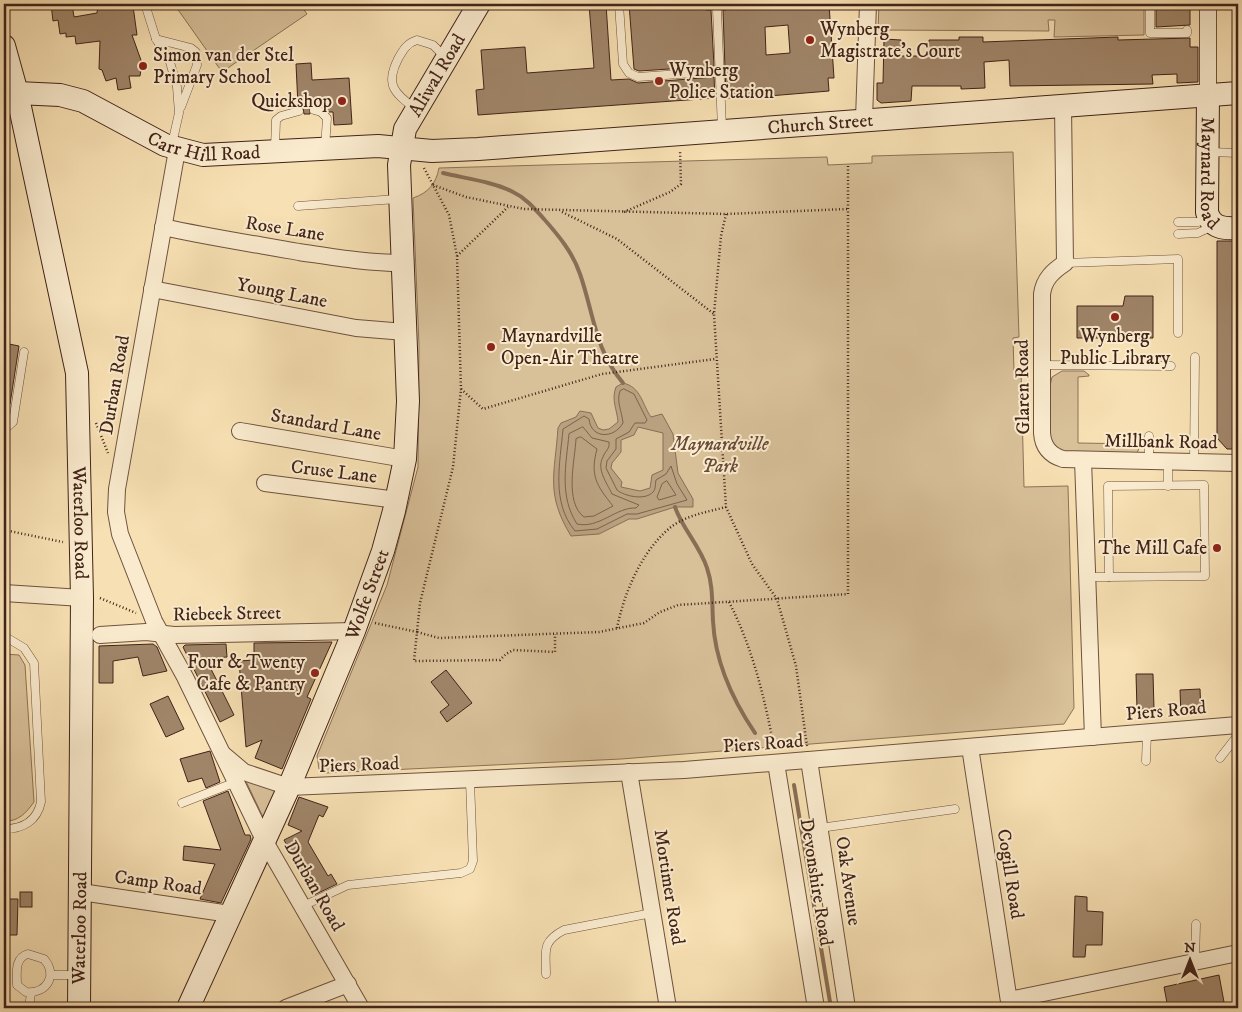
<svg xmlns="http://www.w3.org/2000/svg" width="1242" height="1012" font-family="'IM FELL DW Pica',serif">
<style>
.green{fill:#d8c099;stroke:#8c7258}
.water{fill:#b9a07e;stroke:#896e55;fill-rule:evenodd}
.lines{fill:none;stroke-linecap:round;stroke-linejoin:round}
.shore{stroke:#7d624b;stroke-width:1}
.stream{stroke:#896e55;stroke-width:4}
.building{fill:#a08569;stroke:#412318;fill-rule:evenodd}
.lane-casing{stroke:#6e523f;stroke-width:9}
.street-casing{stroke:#6e523f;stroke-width:18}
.secondary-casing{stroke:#412318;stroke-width:24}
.path{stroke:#412318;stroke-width:2.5;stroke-dasharray:1 2.5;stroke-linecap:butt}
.lane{stroke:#faebce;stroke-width:8}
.street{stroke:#faebce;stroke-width:16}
.secondary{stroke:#faebce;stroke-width:22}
.poi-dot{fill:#8f2418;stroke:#faebce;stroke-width:2}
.labels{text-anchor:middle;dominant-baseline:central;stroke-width:4;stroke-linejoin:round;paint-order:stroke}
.poi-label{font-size:19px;fill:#412318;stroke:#faebce;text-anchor:start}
.street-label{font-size:19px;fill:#412318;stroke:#faebce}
.park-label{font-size:19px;font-style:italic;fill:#674a38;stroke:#faebce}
</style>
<rect width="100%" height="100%" fill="#f7e0b3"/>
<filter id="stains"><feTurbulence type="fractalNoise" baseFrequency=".004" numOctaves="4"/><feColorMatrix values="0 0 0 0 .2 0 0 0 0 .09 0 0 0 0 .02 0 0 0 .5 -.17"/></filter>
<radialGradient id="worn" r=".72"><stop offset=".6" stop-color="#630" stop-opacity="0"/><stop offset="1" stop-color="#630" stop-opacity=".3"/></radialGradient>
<!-- green -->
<g class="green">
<path d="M174,4H300L307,14L222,72Z"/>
<path d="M879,4H1144V35L1054,37L1055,20H1048L1049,31L878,30Z"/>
<path d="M1013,152L1019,337L1013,338L1014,371H1021L1024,487L1068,486L1074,708L1064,724L621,759L325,773L319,769L317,756L387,585L418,467L419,345L413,198C428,193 436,184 439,168L827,157L828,165L872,163V156Z"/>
<path d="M1062,371H1084L1089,375V376L1078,377V443L1141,444L1137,453L1061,452L1052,444L1050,434V386L1052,377Z"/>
<path d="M4,654L19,655L25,665L34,802C26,813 18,822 4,821Z"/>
<path d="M244,777L278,791L263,817Z"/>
</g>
<!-- water -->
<path class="water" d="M623,383C641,387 642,404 651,417L662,414L673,434L678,473L693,499V507H675L637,519H629L599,534L571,536C545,493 555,474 558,428L561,423L576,417L580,411L591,413L598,428L603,430L609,429L618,422C617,409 611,400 616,387ZM638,427L663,433V470L652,475L650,488L640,491L621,487L622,482L611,468L612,463L621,452V440L634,435Z"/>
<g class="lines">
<!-- shore -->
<g class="shore">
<path d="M624,389L634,394L647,420L645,423H635L629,432L616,439V449L607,461L606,468L617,490C624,496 645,501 653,492C656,489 655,484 656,480L666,474L671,466L677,484L687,500L637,514H627L597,529L575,531C551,502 560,464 563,429L584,416L589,419C591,439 614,439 623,423C622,411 616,402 620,391Z"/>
<path d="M583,427L592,438L609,442C610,449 605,451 603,457C596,469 607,483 612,494L639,505L636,508C616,507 599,529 577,524C559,496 566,465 569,434Z"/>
<path d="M581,437L597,449C590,475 596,485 613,506L594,516L584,517C564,502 575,460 576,439Z"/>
<path d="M667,481L676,495L659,500L657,497L662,484Z"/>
</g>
<!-- stream -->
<g class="stream">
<path d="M443,173C463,178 495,182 513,192C526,198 535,209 544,219C559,236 573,253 580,274C594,314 594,348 623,383"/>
<path d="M675,507C682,528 700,546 707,568C713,585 712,603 713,621C715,662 732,699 755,733"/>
<path d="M794,785L831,1008"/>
</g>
</g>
<!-- building -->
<g class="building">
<path d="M51,4H72L74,17L97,13L98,5L126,4V7L133,6L137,35H132L142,63L140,76H129L131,88L118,90L116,78L106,81L102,70L99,69L100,41L76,44L75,36L66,37V33L60,34L58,20L53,21Z"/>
<path d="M589,4H606L611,80L629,79L638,83L714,77L715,98L478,115L476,90L484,89L481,50L525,47L527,73L594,68Z"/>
<path d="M629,4H706V10H711L714,66L639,71L634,69Z"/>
<path d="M726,4H829L834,78H828L829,91L745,98H726L723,10H726ZM788,25L790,53L766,55L765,27Z"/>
<path d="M1156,4H1190V25L1156,27Z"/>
<path d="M959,37H983V42L1118,37V40L1190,38V47H1198V82L1177,83V74L1152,75L1153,84L1010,86L1009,60L984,62L985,88L961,89V86H912L911,101L881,103L877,100V83H883L884,39L901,40V56H929V40H959Z"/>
<path d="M311,63L312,80L349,78L352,124L334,125L333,112H329L323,107L316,105L310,106V114H304L303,107L298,106L296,64Z"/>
<path d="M1217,241H1238V449H1227L1217,438Z"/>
<path d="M1125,296H1153V338H1077V306H1123Z"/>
<path d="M4,343L19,346L10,404L4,403Z"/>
<path d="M332,642L307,697L311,699L282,769L255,758L262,740L246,747L239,661L254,660V643Z"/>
<path d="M153,644L157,647L167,671L143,676L138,657L113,661V683H99V646Z"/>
<path d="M226,644L227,657L206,659L234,715L220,722L183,647L185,645Z"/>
<path d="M446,670L472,703L447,722L440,712L449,705L431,682Z"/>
<path d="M1136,674H1153L1154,709H1137Z"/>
<path d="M1200,689L1201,714L1181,715L1180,690Z"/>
<path d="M168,696L184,729L166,737L150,704Z"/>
<path d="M210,751L220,782L206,788L202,778L188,782L180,759Z"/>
<path d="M228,791L245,835H250L251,839L221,903L200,899L215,864L183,860L184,846L221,850L203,801Z"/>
<path d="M299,797L328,807L323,817L319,815L308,842L328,876L331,874L337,884L314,895L284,840L302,831L288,825Z"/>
<rect x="20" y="892" width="12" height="15"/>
<path d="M1075,896L1087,897V911L1103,912L1102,945H1086L1085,957H1073Z"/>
<path d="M4,899H18L17,935H4Z"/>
<path d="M1219,975L1224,1002L1195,1008L1194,1004L1168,1008L1164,987Z"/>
</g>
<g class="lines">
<!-- lane casing -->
<g class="lane-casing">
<g id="lane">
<path d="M145,4L156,39L170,62L177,87L179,113L172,144"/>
<path d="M619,4L623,64L629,73L638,77L721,71"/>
<path d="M1150,4V33H1187V30"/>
<path d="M717,10L722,128"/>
<path d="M156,39L191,48L196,52L197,65L181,107"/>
<path d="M414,108C394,92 385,85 398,59C403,50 407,43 417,40L433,45L445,57"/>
<path d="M314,110L321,112L327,118L325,148"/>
<path d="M275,149L276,120L281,116L299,111"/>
<path d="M1210,152L1238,153"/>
<path d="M298,206L397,199"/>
<path d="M1178,222H1198L1207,218"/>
<path d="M1178,234L1198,233L1213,226"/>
<path d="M1065,263L1178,259V333"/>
<path d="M1043,365L1171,366"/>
<path d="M4,430L13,422L24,352"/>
<path d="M1149,461V436"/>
<path d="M1168,462V486"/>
<path d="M1194,462L1195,357"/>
<path d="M1204,485L1205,576L1109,577L1108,486Z"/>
<path d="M1088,577H1109"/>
<path d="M4,636L24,648L34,663L41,802C37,821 23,829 4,829"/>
<path d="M1220,758L1238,735"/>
<path d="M1146,761L1147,733"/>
<path d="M182,803L236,782"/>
<path d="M820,828L955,809"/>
<path d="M303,906L348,885L461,873L470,869L473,861L470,781"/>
<path d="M28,954L44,959C58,975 47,994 26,992L17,985C17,973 14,958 28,954Z"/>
<path d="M1195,962L1196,924"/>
<path d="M546,974C546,951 541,942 564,930L652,913"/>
<path d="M51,975H76"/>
<path d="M29,1008L31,993"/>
</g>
</g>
<!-- street casing -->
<g class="street-casing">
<g id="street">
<path d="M1208,4V94"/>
<path d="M1063,106L1065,263C1053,271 1044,279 1042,294V433C1043,447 1050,455 1063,459L1238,463"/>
<path d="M864,119L868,4"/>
<path d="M177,150L117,489L116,512L120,534L154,621L185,677L264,840L361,1008"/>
<path d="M163,227C208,237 254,244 299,252C333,257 367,263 402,263"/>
<path d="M152,289L356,328L405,332"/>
<path d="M240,431L405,459"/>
<path d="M1083,460L1093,737"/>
<path d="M265,483L397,500"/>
<path d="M4,593L82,598"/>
<path d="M100,635L146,632L174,635L354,631"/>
<path d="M970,747L1010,1008"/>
<path d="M224,755L244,772L289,787L684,770L1238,725"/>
<path d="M809,760L847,1008"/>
<path d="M776,763L816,1008"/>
<path d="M629,772L668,1008"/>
<path d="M81,892L230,914"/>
<path d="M1009,1000L1238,953"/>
<path d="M286,1008L348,984"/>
</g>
</g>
<!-- secondary casing -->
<g class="secondary-casing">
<g id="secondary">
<path id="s1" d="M4,46L17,93L77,373L82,598L79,1008"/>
<path id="s2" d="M17,93L60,95L83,101L165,145L203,155L378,146L432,151L478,149L1238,93"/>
<path id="s3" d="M1208,94L1207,212C1211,228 1224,229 1238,228"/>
<path id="s4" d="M188,1008L289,787L354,631L383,551L394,511L405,459L408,401L399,165L405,129L479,4"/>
</g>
</g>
<!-- path -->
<g class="path">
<path d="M424,168L449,215L457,256L461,389L453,467L420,603L417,632L439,638L599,632L644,623L660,612L678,605L848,594V164"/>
<path d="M433,185L466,197L524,209L726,214L847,209"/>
<path d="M562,212L617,239L714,314"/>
<path d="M624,212L670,192L681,184L680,150"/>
<path d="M726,214L721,236L714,314L726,507L752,564L777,599L796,666L807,746"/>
<path d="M457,256L508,207"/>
<path d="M461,389L483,409L602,374L715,359"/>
<path d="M96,423L108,453"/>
<path d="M4,530L63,542"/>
<path d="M100,598L136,613"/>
<path d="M729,602C752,646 765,699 774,748"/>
<path d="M375,623L417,632L414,661L500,660L506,654L513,650L555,652V634"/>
<path d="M617,628C624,593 642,550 671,527C687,515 707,512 726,507"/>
</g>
<!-- lane -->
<use href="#lane" class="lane"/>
<!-- street -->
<use href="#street" class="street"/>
<!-- secondary -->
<use href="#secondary" class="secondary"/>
</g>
<!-- markers -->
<g class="poi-dot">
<circle cx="810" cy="40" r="5"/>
<circle cx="143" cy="66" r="5"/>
<circle cx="659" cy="81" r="5"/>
<circle cx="342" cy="101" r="5"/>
<circle cx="1115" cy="317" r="5"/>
<circle cx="491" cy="347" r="5"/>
<circle cx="1217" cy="548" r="5"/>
<circle cx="315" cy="673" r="5"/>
</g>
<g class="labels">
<!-- poi labels -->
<g class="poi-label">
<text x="820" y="29">Wynberg<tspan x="820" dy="22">Magistrate's Court</tspan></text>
<text x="153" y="55">Simon van der Stel<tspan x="153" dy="22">Primary School</tspan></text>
<text x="669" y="70">Wynberg<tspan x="669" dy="22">Police Station</tspan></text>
<text x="332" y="101" text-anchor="end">Quickshop</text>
<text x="501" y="336">Maynardville<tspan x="501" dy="22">Open-Air Theatre</tspan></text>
<text x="1115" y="336" text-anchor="middle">Wynberg<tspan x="1115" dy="22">Public Library</tspan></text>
<text x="1207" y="548" text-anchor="end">The Mill Cafe</text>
<text x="305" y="662" text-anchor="end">Four &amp; Twenty<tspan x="305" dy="22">Cafe &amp; Pantry</tspan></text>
</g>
<!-- street labels -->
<g class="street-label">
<text stroke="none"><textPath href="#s4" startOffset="985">Aliwal Road</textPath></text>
<text stroke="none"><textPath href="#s2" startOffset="818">Church Street</textPath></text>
<text stroke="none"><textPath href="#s2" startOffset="199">Carr Hill Road</textPath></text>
<text stroke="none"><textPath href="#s3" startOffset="79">Maynard Road</textPath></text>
<text transform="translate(285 229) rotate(9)">Rose Lane</text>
<text transform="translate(282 293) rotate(11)">Young Lane</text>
<text transform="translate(115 385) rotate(-80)">Durban Road</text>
<text transform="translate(1023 387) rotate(-91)">Glaren Road</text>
<text transform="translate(326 425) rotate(10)">Standard Lane</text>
<text transform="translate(1161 442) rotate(1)">Millbank Road</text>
<text transform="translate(334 472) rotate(7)">Cruse Lane</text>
<text stroke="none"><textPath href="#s1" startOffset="485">Waterloo Road</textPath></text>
<text stroke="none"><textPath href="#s4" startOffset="451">Wolfe Street</textPath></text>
<text transform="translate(227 614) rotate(-1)">Riebeek Street</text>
<text transform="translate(1166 711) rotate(-5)">Piers Road</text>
<text transform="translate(763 744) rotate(-4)">Piers Road</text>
<text transform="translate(359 765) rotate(-2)">Piers Road</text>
<text transform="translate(1010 874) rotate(81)">Cogill Road</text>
<text transform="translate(848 881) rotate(82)">Oak Avenue</text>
<text transform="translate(816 882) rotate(81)">Devonshire Road</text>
<text transform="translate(158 883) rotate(8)">Camp Road</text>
<text transform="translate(314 886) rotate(60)">Durban Road</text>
<text transform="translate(669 887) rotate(81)">Mortimer Road</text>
<text transform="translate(80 928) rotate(-89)">Waterloo Road</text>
</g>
<!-- park labels -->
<g class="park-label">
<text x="720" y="444">Maynardville<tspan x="720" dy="22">Park</tspan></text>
</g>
</g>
<!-- margin -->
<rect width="1242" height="1012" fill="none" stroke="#f7e0b3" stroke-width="20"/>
<rect x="5" y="5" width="1232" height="1002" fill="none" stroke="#412318" stroke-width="2.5"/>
<rect x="10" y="10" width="1222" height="992" fill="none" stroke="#412318"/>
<!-- north arrow -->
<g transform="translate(1190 960)" stroke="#faebce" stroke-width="4" paint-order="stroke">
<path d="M0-4L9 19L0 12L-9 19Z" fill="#412318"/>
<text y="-8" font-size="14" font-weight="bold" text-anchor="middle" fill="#412318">N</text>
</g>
<rect width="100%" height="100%" filter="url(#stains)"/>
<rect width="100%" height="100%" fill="url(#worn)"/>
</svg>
